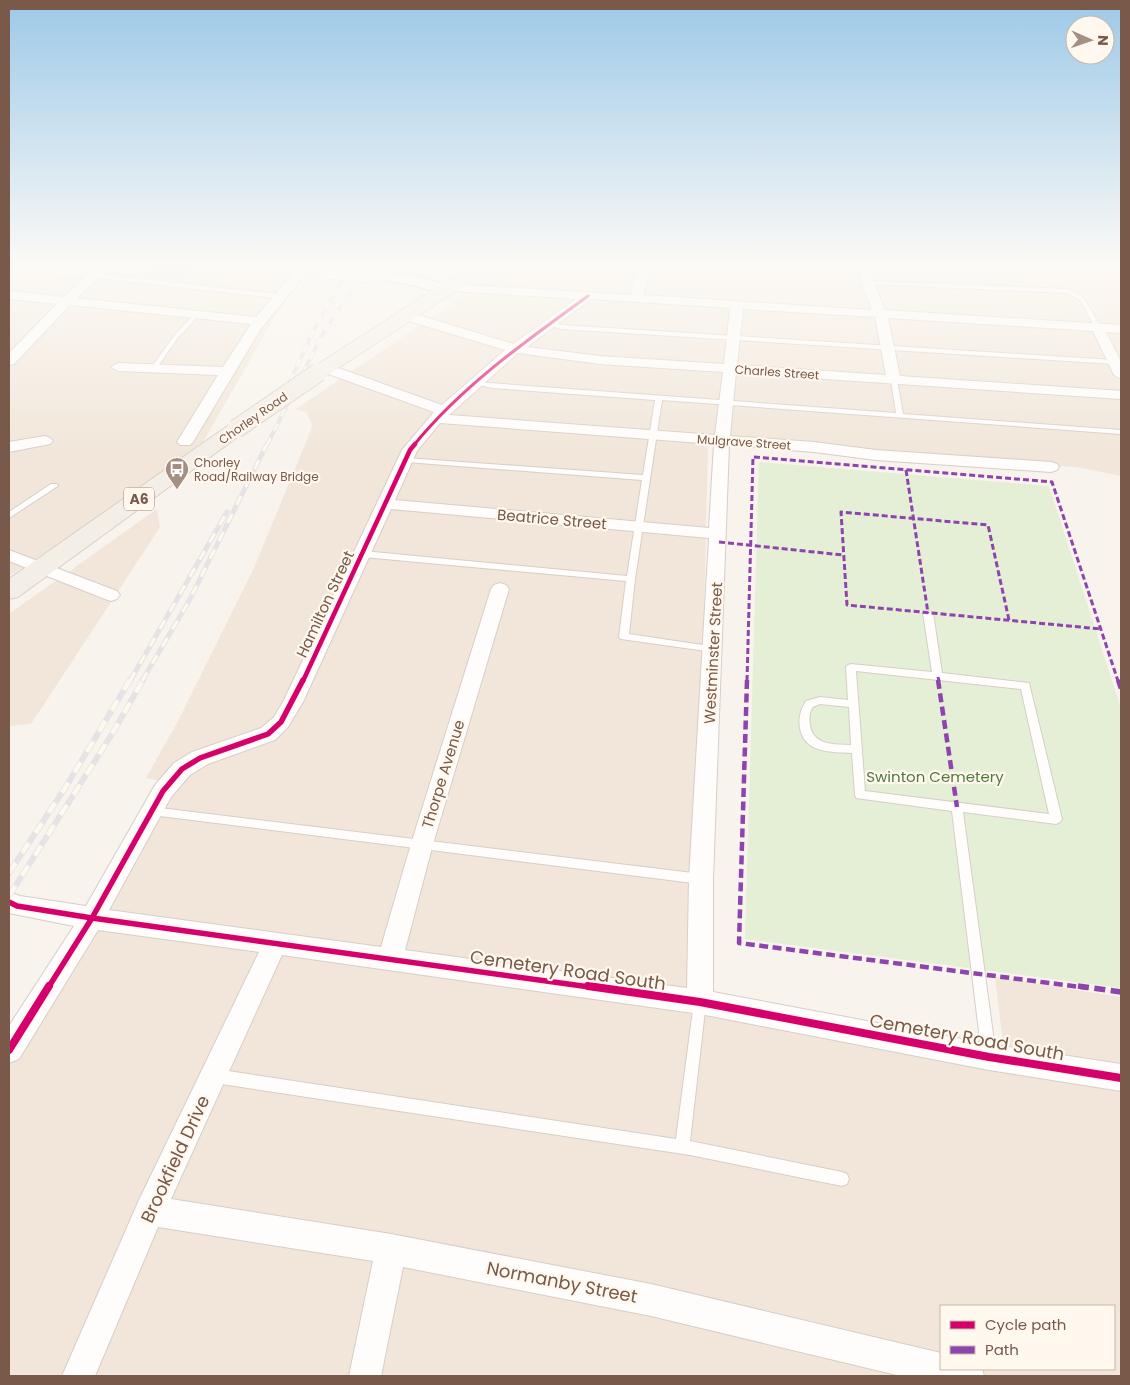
<svg xmlns="http://www.w3.org/2000/svg" width="1130" height="1385" font-family="Poppins,sans-serif">
<style>
.residential{fill:#f1e6d9;fill-rule:evenodd}
.green{fill:#e5efd6}
.building{fill:#e5dbd3}
.lines{fill:none;stroke-linecap:round;stroke-linejoin:round}
.service-casing{stroke:#d6cec8;stroke-width:2}
.minor-casing{stroke:#d6cec8;stroke-width:2}
.tertiary-casing{stroke:#d6cec8;stroke-width:3}
.primary-casing{stroke:#dad0c9;stroke-width:2}
.service{fill:#fefdfc;fill-rule:evenodd}
.minor{fill:#fefdfc;fill-rule:evenodd}
.tertiary{fill:#fefdfc;fill-rule:evenodd}
.primary{fill:#f3eee6;fill-rule:evenodd}
.rail-far2-casing{stroke:#e5e3e5;stroke-width:4}
.rail-far1-casing{stroke:#e5e3e5;stroke-width:5}
.rail-casing{stroke:#e5e3e5;stroke-width:6}
.rail-far2{stroke:#fff8ee;stroke-width:2.5;stroke-dasharray:8;stroke-linecap:butt}
.rail-far1{stroke:#fff8ee;stroke-width:3;stroke-dasharray:10;stroke-linecap:butt}
.rail{stroke:#fff8ee;stroke-width:4.5;stroke-dasharray:12;stroke-linecap:butt}
.tertiary-bridge-casing{stroke:#d6cec8;stroke-width:19;stroke-linecap:butt}
.primary-bridge-casing{stroke:#dad0c9;stroke-width:20;stroke-linecap:butt}
.tertiary-bridge{stroke:#fefdfc;stroke-width:17}
.primary-bridge{stroke:#f3eee6;stroke-width:18}
.quiet-far3{stroke:#8e44ad;stroke-width:2.5;stroke-dasharray:5 2.5;stroke-linecap:butt}
.quiet-far2{stroke:#8e44ad;stroke-width:3;stroke-dasharray:6 3;stroke-linecap:butt}
.quiet-far1{stroke:#8e44ad;stroke-width:4.5;stroke-dasharray:9 4.5;stroke-linecap:butt}
.quiet{stroke:#8e44ad;stroke-width:5.5;stroke-dasharray:11 5.5;stroke-linecap:butt}
.cycleway-far3-casing{stroke:#fff8ee;stroke-width:5}
.cycleway-far2-casing{stroke:#fff8ee;stroke-width:7}
.cycleway-far1-casing{stroke:#fff8ee;stroke-width:9}
.cycleway-casing{stroke:#fff8ee;stroke-width:11}
.cycleway-far3{stroke:#d6006c;stroke-width:3}
.cycleway-far2{stroke:#d6006c;stroke-width:4.5}
.cycleway-far1{stroke:#d6006c;stroke-width:5.5}
.cycleway{stroke:#d6006c;stroke-width:8}
.labels{text-anchor:middle;dominant-baseline:central;stroke-width:4.5;stroke-linejoin:round;paint-order:stroke}
.far-street-label{font-size:12px;fill:#78594a;stroke:#fff8ee}
.far-poi-label{font-size:12px;fill:#78594a;stroke:#fff8ee;text-anchor:start}
.shield{fill:#fff8ee;stroke:#a0897b;stroke-width:1}
.shield-label{font-size:14px;font-weight:bold;fill:#78594a}
.street-label{font-size:15px;fill:#78594a;stroke:#fff8ee}
.park-label{font-size:15px;fill:#51793e;stroke:#fff8ee}
.near-street-label{font-size:18px;fill:#78594a;stroke:#fff8ee}
</style>
<rect width="100%" height="100%" fill="#f8f3ec"/>
<!-- residential -->
<g class="residential">
<path d="M9,263H214L307,273L286,298L203,442L78,531L9,576Z"/>
<path d="M492,263H1121V324L479,286L486,269Z"/>
<path d="M469,292L1121,333V476L1077,467L708,444L695,1009L1005,1059L995,977L1121,997V1376H9V1065L180,785L146,778L178,721L254,568L311,430L312,424L306,412L296,409ZM941,1306H1114V1369H941Z"/>
<path d="M157,509L160,527L31,724L9,726V614Z"/>
</g>
<!-- green -->
<path class="green" d="M759,462L1049,486L1121,708V988L745,939Z"/>
<!-- building -->
<path class="building" d="M155,263H200L181,281L140,277Z"/>
<g class="lines">
<!-- service casing -->
<g class="service-casing">
<g id="service">
<path d="M9,264L277,294L280,296L277,298L9,268Z"/>
<path d="M868,281L1068,289L1084,298L1101,328L1096,329L1080,300L1067,293L866,284L865,283Z"/>
<path d="M194,314L199,315L177,339L156,369H152L151,368L173,337Z"/>
<path d="M550,322L561,325L1114,360L1117,362L1114,364L561,329L548,325V323Z"/>
<path d="M894,378L897,380L903,414L1121,430V434L662,400L635,579L629,634L716,647L718,649L716,651L713,652L621,639L619,637L626,581L363,557L359,554L363,551L627,576L642,480L406,462L402,460L406,458L643,475L655,400L492,388L475,384V382L896,413L891,380Z"/>
<path d="M51,484H57L58,486L9,518V512Z"/>
<path d="M928,610L933,613L942,673L1029,683L1062,819L1060,822L1056,824L963,812L996,1056L994,1061L989,1063L984,1061L982,1056L952,811L856,798L855,795L852,753C831,752 804,753 800,728C798,718 801,709 806,701L820,697L848,700L846,667L848,665L851,664L932,672L923,613ZM856,671L1021,689L1049,814L865,791ZM820,704L849,707L851,745C835,744 813,746 810,725C809,719 809,712 813,707Z"/>
<path d="M152,807L701,874L705,875L707,879L705,883L701,884L152,815L148,814L146,811L148,808Z"/>
<path d="M700,996L705,998L706,1002L690,1141L842,1172L847,1174L849,1179L847,1184L842,1186L690,1155L215,1083L210,1081L208,1076L210,1071L215,1069L676,1139L694,1002L695,998Z"/>
</g>
</g>
<!-- minor casing -->
<g class="minor-casing">
<g id="minor">
<path d="M101,263H114L77,298L256,317L301,264H309L311,267L260,330L193,442L190,445H180L177,442L218,375L118,371L111,367L118,363L223,367L251,324L70,305L14,364L9,365V353L57,304L9,299V291L64,297Z"/>
<path d="M639,263H651L643,295L872,310L862,283L859,263H871L874,283L885,310L1121,325V333L1106,332L1121,362V379L1114,375L1093,331L888,318L900,376L1121,391V399L736,373L730,436L814,442L876,450L1051,462L1057,464L1059,467L1057,470L1051,472L876,460L814,452L729,445L713,879V992L989,1044L1121,1064V1091L989,1070L700,1014L282,955L171,1199L391,1234L651,1284L941,1353V1369H982L984,1376H901L651,1316L403,1267L381,1376H349L373,1261L158,1227L95,1376H62L139,1200L259,952L98,930L19,1059L9,1063V1026L74,926L9,913V892L20,896L86,906L155,785L174,763L192,752L261,728L274,717L284,700L402,450L434,412L320,371L318,368L320,365H330L442,405L505,350L402,319L401,316L402,313H412L513,344L576,299L452,291L446,287L448,284L631,295ZM591,299L730,308L724,364L600,356L527,347ZM743,309L875,317L886,375L737,365ZM518,353L600,364L723,372L715,435L449,415ZM440,423L714,444L709,528L395,500L417,451ZM391,509L709,538L689,879L687,988L405,950L433,844L509,589L506,585L500,583L494,585L491,589L411,844L381,947L109,910L171,797L190,775L208,764L275,740L288,727L303,702Z"/>
<path d="M999,263H1011L1012,266L1006,270L1002,268Z"/>
<path d="M1111,263H1121V272H1117Z"/>
<path d="M45,436L50,438L53,441L50,444L9,452V442Z"/>
<path d="M9,550L117,591L120,595L117,599L111,601L105,599L9,561Z"/>
</g>
</g>
<!-- tertiary casing -->
<g class="tertiary-casing">
<g id="tertiary">
<path d="M259,263C283,263 308,261 331,267L333,270L331,273L326,274L266,267L261,266Z"/>
<path d="M372,270L414,276L452,287L455,290L452,293L447,295L413,285L367,277L365,274L367,271Z"/>
</g>
</g>
<!-- primary casing -->
<g class="primary-casing">
<g id="primary">
<path d="M475,263H494L473,280L326,376L319,378L312,376L309,372L312,368Z"/>
<path d="M236,423L243,425L246,429L243,433L18,597L9,599V579L229,425Z"/>
</g>
</g>
<!-- service -->
<use href="#service" class="service"/>
<!-- minor -->
<use href="#minor" class="minor"/>
<!-- tertiary -->
<use href="#tertiary" class="tertiary"/>
<!-- primary -->
<use href="#primary" class="primary"/>
<!-- rail-far2 casing -->
<g class="rail-far2-casing">
<g id="rail-far2">
<path d="M290,381L314,330L352,263"/>
<path d="M267,445L321,337L346,298L374,263"/>
</g>
</g>
<!-- rail-far1 casing -->
<g class="rail-far1-casing">
<g id="rail-far1">
<path d="M130,681L227,512"/>
<path d="M142,681L189,601L267,444"/>
</g>
</g>
<!-- rail casing -->
<g class="rail-casing">
<g id="rail">
<path d="M9,873L67,785L130,680"/>
<path d="M9,896L112,734L143,680"/>
</g>
</g>
<!-- rail-far2 -->
<use href="#rail-far2" class="rail-far2"/>
<!-- rail-far1 -->
<use href="#rail-far1" class="rail-far1"/>
<!-- rail -->
<use href="#rail" class="rail"/>
<!-- tertiary-bridge casing -->
<g class="tertiary-bridge-casing">
<path id="tertiary-bridge" d="M326,270L372,274"/>
</g>
<!-- primary-bridge casing -->
<g class="primary-bridge-casing">
<path id="primary-bridge" d="M236,429L319,372"/>
</g>
<!-- tertiary-bridge -->
<use href="#tertiary-bridge" class="tertiary-bridge"/>
<!-- primary-bridge -->
<use href="#primary-bridge" class="primary-bridge"/>
<!-- quiet-far3 -->
<path class="quiet-far3" d="M1094,263L1119,266"/>
<!-- quiet-far2 -->
<g class="quiet-far2">
<path d="M906,470L928,613"/>
<path d="M719,542L843,555"/>
<path d="M1009,620L988,525L841,512L847,605L1101,629"/>
<path d="M938,677L939,681"/>
<path d="M747,681L753,457L1052,482L1118,681"/>
</g>
<!-- quiet-far1 -->
<g class="quiet-far1">
<path d="M747,680L739,943L1088,988"/>
<path d="M938,680L957,807"/>
<path d="M1118,680L1121,689"/>
</g>
<!-- quiet -->
<path class="quiet" d="M1078,986L1121,992"/>
<!-- cycleway-far3 casing -->
<g class="cycleway-far3-casing">
<path id="cycleway-far3" d="M414,445C462,386 526,341 588,296"/>
</g>
<!-- cycleway-far2 casing -->
<g class="cycleway-far2-casing">
<path id="cycleway-far2" d="M303,681L410,450L415,444"/>
</g>
<!-- cycleway-far1 casing -->
<g class="cycleway-far1-casing">
<g id="cycleway-far1">
<path d="M9,902L17,906L92,918L597,988"/>
<path d="M48,988L92,918L163,791L182,769L200,758L268,734L281,722L303,680"/>
</g>
</g>
<!-- cycleway casing -->
<g class="cycleway-casing">
<g id="cycleway">
<path d="M588,986L700,1002L989,1057L1121,1078"/>
<path d="M9,1050L49,986"/>
</g>
</g>
<!-- cycleway-far3 -->
<use href="#cycleway-far3" class="cycleway-far3"/>
<!-- cycleway-far2 -->
<use href="#cycleway-far2" class="cycleway-far2"/>
<!-- cycleway-far1 -->
<use href="#cycleway-far1" class="cycleway-far1"/>
<!-- cycleway -->
<use href="#cycleway" class="cycleway"/>
</g>
<!-- sky -->
<linearGradient id="sky" x2="0" y2="1"><stop stop-color="#9dc9e8"/><stop offset="0.58" stop-color="#fcfaf6"/><stop offset="1" stop-color="#fcfaf6" stop-opacity="0"/></linearGradient>
<rect width="1130" height="457" fill="url(#sky)"/>
<!-- icons -->
<defs>
<g id="bus-pin" transform="scale(1.25)"><path d="M0 17L-7.5 6A9.5 9.5 0 1 1 7.5 6Z" fill="#a58f83" stroke="#fff8ee"/><path d="M-5-6H5V4H4V6H2V4H-2V6H-4V4H-5ZM-3.5-4V0h7V-4ZM-3.5 1.2v1.5H-2V1.2ZM2 1.2v1.5H3.5V1.2Z" fill="#fff"/></g>
</defs>
<g fill-rule="evenodd">
<use href="#bus-pin" x="177" y="469"/>
</g>
<g class="labels">
<!-- far-street labels -->
<g class="far-street-label">
<text transform="translate(777 372) rotate(4)">Charles Street</text>
<text transform="translate(253 418) rotate(-35)">Chorley Road</text>
<text transform="translate(744 442) rotate(4)">Mulgrave Street</text>
</g>
<!-- far-poi labels -->
<g class="far-poi-label">
<text x="194" y="462">Chorley<tspan x="194" dy="14">Road/Railway Bridge</tspan></text>
</g>
<!-- shield labels -->
<rect class="shield" x="124" y="487.5" width="30" height="23" rx="4"/>
<g class="shield-label">
<text x="139" y="499">A6</text>
</g>
<!-- street labels -->
<g class="street-label">
<text transform="translate(552 519) rotate(5)">Beatrice Street</text>
<text transform="translate(325 604) rotate(-65)">Hamilton Street</text>
<text transform="translate(713 653) rotate(-87)">Westminster Street</text>
<text transform="translate(443 774) rotate(-73)">Thorpe Avenue</text>
</g>
<!-- park labels -->
<g class="park-label">
<text x="935" y="776">Swinton Cemetery</text>
</g>
<!-- near-street labels -->
<g class="near-street-label">
<text transform="translate(568 970) rotate(8)">Cemetery Road South</text>
<text transform="translate(967 1037) rotate(10)">Cemetery Road South</text>
<text transform="translate(175 1159) rotate(-65)">Brookfield Drive</text>
<text transform="translate(562 1282) rotate(11)">Normanby Street</text>
</g>
</g>
<!-- border -->
<rect width="1130" height="1385" fill="none" stroke="#78594a" stroke-width="20"/>
<!-- legend -->
<rect x="940" y="1305" width="175" height="65" fill="#fff8ee" stroke="#c9b8ac"/>
<rect x="950" y="1321" width="25" height="8" fill="#d6006c" stroke="#c9b8ac"/>
<text x="985" y="1330" font-size="15" fill="#78594a">Cycle path</text>
<rect x="950" y="1346" width="25" height="8" fill="#8e44ad" stroke="#c9b8ac"/>
<text x="985" y="1355" font-size="15" fill="#78594a">Path</text>
<!-- north arrow -->
<g transform="translate(1090 40) rotate(92)"><circle r="24" fill="#fff8ee" stroke="#c9b8ac"/>
<path d="M0-4L9 19L0 12L-9 19Z" fill="#a58f83"/>
<text y="-8" font-size="14" font-weight="bold" text-anchor="middle" fill="#78594a">N</text>
</g>
</svg>
